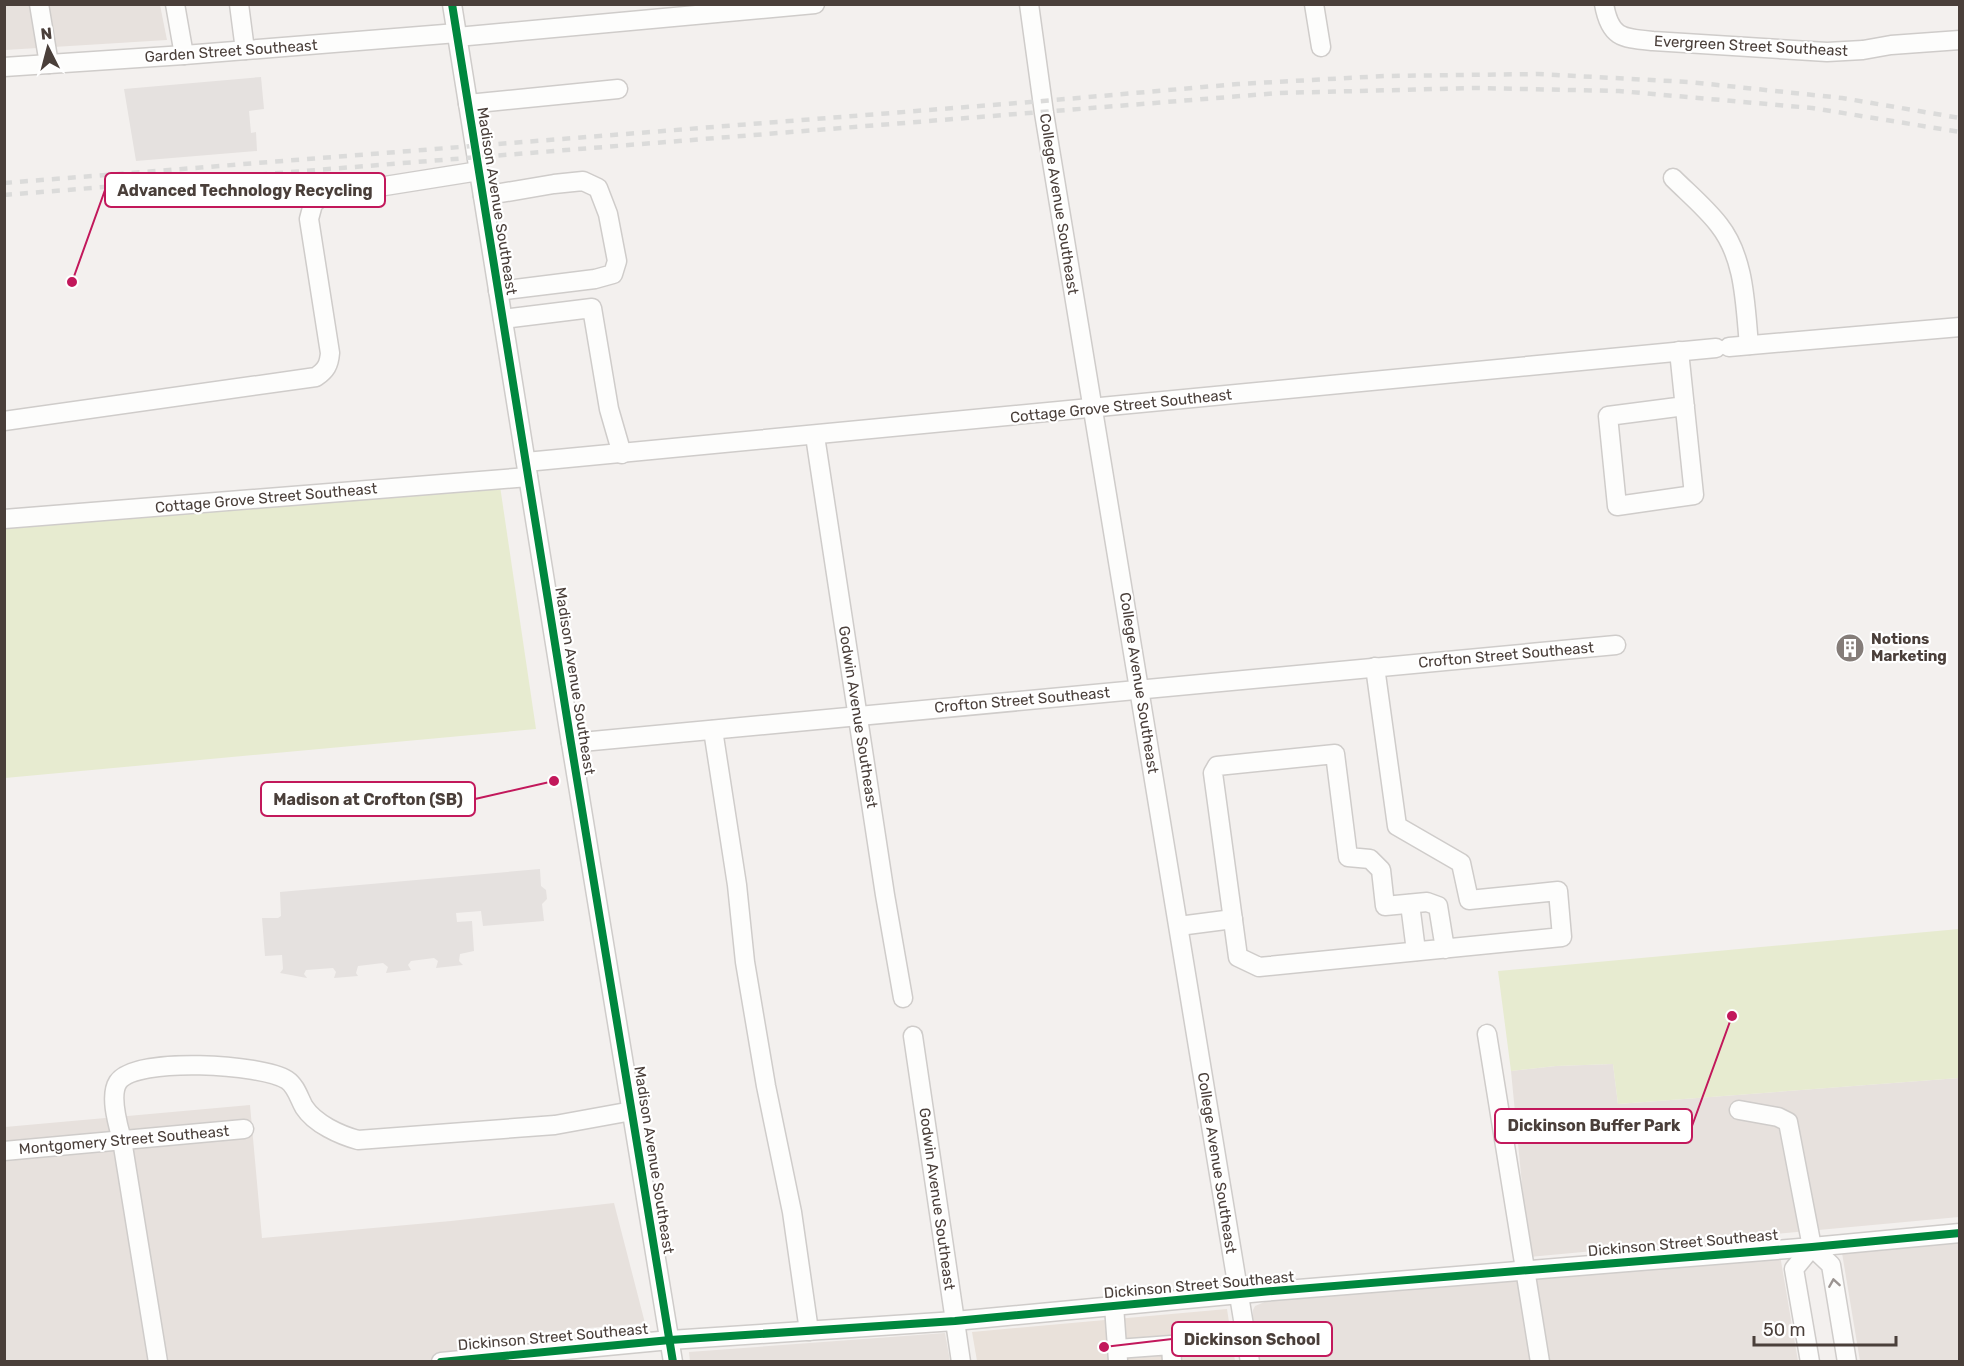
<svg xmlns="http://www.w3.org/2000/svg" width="1964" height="1366" font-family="Rubik,sans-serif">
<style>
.residential{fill:#e7e1dd}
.education{fill:#e9e1da}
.green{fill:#e7ebd0}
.parking{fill:#e5e1df}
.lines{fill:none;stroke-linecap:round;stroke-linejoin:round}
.minor-casing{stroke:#cfccca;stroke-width:21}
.minor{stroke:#fdfdfc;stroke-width:18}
.rail{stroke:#dbdbda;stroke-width:4.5;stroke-dasharray:8 8;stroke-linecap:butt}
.cycleway-casing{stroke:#fff;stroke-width:11}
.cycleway{stroke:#00873e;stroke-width:8}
.oneway{stroke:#9b9491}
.labels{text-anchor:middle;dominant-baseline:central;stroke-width:4.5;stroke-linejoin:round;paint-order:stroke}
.street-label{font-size:15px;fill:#4a3f3a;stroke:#fff}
.poi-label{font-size:15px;font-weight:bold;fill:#4a3f3a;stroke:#fff;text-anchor:start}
.leader{fill:none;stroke:#c2185b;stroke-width:2}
.callout-dot{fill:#c2185b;stroke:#fff;stroke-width:2}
.callout{fill:#fff;stroke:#c2185b;stroke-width:2}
.callout-label{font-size:16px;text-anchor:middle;font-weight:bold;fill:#4a3f3a}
</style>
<rect width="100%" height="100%" fill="#f3f0ee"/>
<!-- residential -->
<g class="residential">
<path d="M5,5H160L167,40L5,50Z"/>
<path d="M1613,1064L1618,1104L1959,1078V1217L1529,1257L1511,1071L1556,1066Z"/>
<path d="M250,1105L262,1238L451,1221L614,1203L645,1323L488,1337L491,1361L5,1362V1127Z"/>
<path d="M1959,1243V1361H1860L1842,1253Z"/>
<path d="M1780,1255L1798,1361H1259L1253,1322V1310L1255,1306L1267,1301Z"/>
<path d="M945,1333L950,1361L690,1362L689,1352Z"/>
</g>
<!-- education -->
<path class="education" d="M1227,1309L1235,1361H977L972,1332Z"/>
<!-- green -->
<g class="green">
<path d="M500,486L536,729L5,778V526Z"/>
<path d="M1959,929V1078L1618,1104L1613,1064L1556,1066L1511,1071L1498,971Z"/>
</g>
<!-- parking -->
<g class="parking">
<path d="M261,77L264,109L249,111L251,133L256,132L257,151L136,161L124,89Z"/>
<path d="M540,869L541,886L546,890L547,899L542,904L544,921L483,926L481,911L456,913L457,922L472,921L474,951L460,954L459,961L463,965L436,968L438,961L434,958L411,961L408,965L411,970L386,973L388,967L383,963L358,966L356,973L358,976L334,978L336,972L333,968L306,970L304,974L307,978L280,973L283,969L282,955L265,956L262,918H278L281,916L280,892Z"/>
</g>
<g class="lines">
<!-- minor casing -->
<g class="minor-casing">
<g id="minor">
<path d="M39,4L49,64"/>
<path d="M175,4L184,55"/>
<path d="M239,4L245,50"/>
<path d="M452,4L571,743L673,1362"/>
<path d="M1029,4L1044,113L1250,1362"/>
<path d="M1314,4L1321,47"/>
<path d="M1604,4C1610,38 1622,38 1653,41L1827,52L1863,50L1891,45L1960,40"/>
<path d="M457,37L815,4"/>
<path d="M4,67L184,55L457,33"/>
<path d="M468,104L618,89"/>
<path d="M1673,178C1688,193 1706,208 1719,225C1745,258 1745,304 1749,345"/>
<path d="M483,196L554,184L583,181L598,188L608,214L617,261L613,274L595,279L498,291"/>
<path d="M503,319L592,308L609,409L622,454"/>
<path d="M1729,347L1960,327"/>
<path d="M1679,351L1694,495L1617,506L1608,416L1685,406"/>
<path d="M4,421L316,377C326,370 329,365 330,353L309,219L313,204L322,196L479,171"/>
<path d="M815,436L885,895L903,998"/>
<path d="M526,462L1716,348"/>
<path d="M4,519L528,477"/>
<path d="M1375,667L1397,826L1461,863L1469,900L1558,891L1562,937L1259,967L1238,957L1213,773L1217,766L1335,754L1348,857L1370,859L1381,870L1385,906L1427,902L1438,906L1445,949"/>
<path d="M713,730L737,885L745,962L766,1086L792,1212L809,1331"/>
<path d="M571,743L1616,645"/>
<path d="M1410,904L1416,951"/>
<path d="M1179,926L1233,919"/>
<path d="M1487,1034L1540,1362"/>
<path d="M913,1036L961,1362"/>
<path d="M1739,1110L1778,1117L1788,1122L1812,1247L1831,1265L1847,1362"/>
<path d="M4,1151L244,1129"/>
<path d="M1114,1306L1118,1361"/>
<path d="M1117,1349L1171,1345L1172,1362"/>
<path d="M158,1362L122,1140C118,1125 109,1096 118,1082C136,1056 262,1064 287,1080C296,1086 299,1098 304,1107C315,1124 340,1135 358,1140L555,1125L632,1111"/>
<path d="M441,1362L670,1340L955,1321L1261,1292L1812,1247L1960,1233"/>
<path d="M1810,1362L1794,1269L1812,1247"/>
</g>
</g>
<!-- minor -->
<use href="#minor" class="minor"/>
<!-- rail -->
<g class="rail">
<path d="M4,183L1043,101L1238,84L1385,76L1538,74L1689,82L1842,98L1960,118"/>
<path d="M4,195L1279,93L1476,88L1619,91L1812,108L1960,132"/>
</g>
<!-- cycleway casing -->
<g class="cycleway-casing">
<g id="cycleway">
<path d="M452,4L571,743L673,1362"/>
<path d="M441,1362L670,1340L955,1321L1261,1292L1812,1247L1960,1233"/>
</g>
</g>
<!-- cycleway -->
<use href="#cycleway" class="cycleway"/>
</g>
<!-- one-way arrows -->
<defs><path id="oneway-chevron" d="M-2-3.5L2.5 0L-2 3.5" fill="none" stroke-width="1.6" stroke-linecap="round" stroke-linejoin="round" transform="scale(1.5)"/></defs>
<use class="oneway" href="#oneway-chevron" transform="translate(1834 1283) rotate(-99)"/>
<!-- icons -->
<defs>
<g id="building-disc" transform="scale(1.5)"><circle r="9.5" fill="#857d79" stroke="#fff"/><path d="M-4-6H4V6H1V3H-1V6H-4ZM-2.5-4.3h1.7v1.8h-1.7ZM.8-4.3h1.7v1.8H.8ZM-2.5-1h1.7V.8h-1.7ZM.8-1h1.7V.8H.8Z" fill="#fff"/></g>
</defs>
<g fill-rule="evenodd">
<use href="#building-disc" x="1850" y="648"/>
</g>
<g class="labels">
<!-- street labels -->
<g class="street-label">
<text transform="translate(1751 46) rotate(3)">Evergreen Street Southeast</text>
<text transform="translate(231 51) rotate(-4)">Garden Street Southeast</text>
<text transform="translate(497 201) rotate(81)">Madison Avenue Southeast</text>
<text transform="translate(1059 204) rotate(81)">College Avenue Southeast</text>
<text transform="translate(1121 406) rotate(-6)">Cottage Grove Street Southeast</text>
<text transform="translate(266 498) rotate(-5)">Cottage Grove Street Southeast</text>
<text transform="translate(1506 655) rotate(-5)">Crofton Street Southeast</text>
<text transform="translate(575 681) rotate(81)">Madison Avenue Southeast</text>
<text transform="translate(1139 683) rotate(81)">College Avenue Southeast</text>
<text transform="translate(1022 700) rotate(-5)">Crofton Street Southeast</text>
<text transform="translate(858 717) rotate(81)">Godwin Avenue Southeast</text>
<text transform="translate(124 1140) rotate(-5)">Montgomery Street Southeast</text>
<text transform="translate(654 1160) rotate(81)">Madison Avenue Southeast</text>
<text transform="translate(1217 1163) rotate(81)">College Avenue Southeast</text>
<text transform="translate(937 1199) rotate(82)">Godwin Avenue Southeast</text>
<text transform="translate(1683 1243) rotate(-5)">Dickinson Street Southeast</text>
<text transform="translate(1199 1285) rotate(-5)">Dickinson Street Southeast</text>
<text transform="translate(553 1337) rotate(-5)">Dickinson Street Southeast</text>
</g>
<!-- poi labels -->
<g class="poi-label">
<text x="1871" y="639">Notions<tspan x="1871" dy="17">Marketing</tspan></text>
</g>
</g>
<!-- callouts -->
<path class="leader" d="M72 282L105 190M554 781L475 799M1732 1016L1692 1126M1104 1347L1172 1339"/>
<g class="callout-dot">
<circle cx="72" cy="282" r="6"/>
<circle cx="554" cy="781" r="6"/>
<circle cx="1732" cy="1016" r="6"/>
<circle cx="1104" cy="1347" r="6"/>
</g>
<g class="callout">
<rect x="105" y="173" width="280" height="34" rx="6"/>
<rect x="261" y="782" width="214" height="34" rx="6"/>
<rect x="1495" y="1109" width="197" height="34" rx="6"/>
<rect x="1172" y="1322" width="160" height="34" rx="6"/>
</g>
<g class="callout-label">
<text x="245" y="196">Advanced Technology Recycling</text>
<text x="368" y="805">Madison at Crofton (SB)</text>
<text x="1594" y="1131">Dickinson Buffer Park</text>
<text x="1252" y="1345">Dickinson School</text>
</g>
<!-- border -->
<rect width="1964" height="1366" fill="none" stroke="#4a3f3a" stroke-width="12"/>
<!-- north arrow -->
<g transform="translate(48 48) rotate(354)" stroke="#ffffff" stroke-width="4.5" paint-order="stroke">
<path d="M0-4.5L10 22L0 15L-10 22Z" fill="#4a3f3a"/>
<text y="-9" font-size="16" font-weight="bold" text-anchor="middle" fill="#4a3f3a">N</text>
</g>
<!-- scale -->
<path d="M1754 1336v9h142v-9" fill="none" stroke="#4a3f3a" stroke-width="3"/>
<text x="1763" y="1336" font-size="18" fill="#4a3f3a" stroke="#ffffff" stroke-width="4.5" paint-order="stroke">50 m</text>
</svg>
